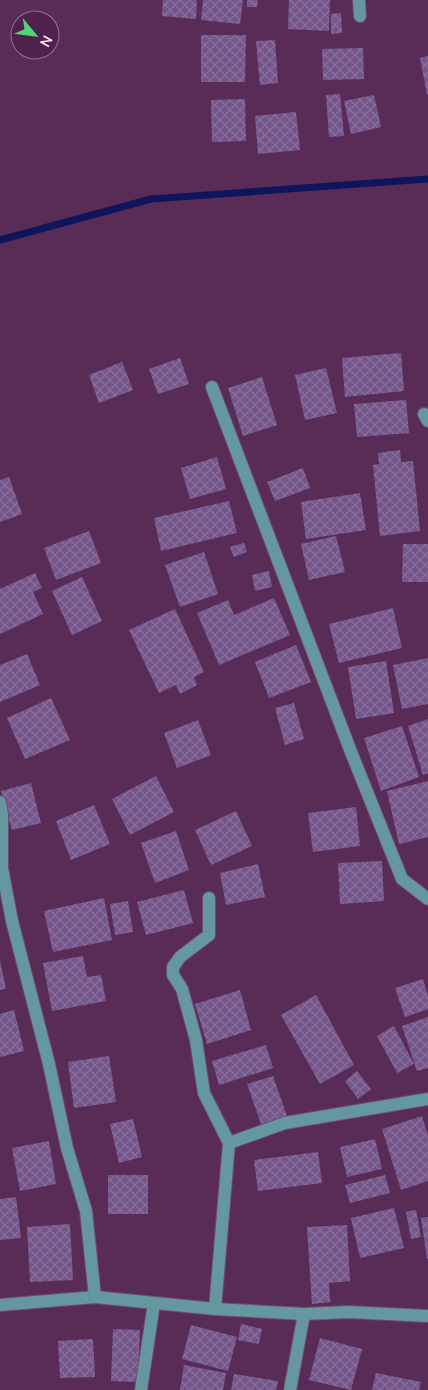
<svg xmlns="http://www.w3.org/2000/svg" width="428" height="1390" font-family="'Nunito Sans',sans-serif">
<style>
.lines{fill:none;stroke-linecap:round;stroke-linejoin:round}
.stream{stroke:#0e155c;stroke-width:7}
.building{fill:url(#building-cross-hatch)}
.minor-casing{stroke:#734a71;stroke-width:14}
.minor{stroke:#6597a0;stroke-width:12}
</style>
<defs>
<pattern id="building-cross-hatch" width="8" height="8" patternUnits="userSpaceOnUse" patternTransform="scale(1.25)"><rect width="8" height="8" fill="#74568b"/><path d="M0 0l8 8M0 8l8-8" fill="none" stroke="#896e9c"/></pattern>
</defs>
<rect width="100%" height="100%" fill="#592c57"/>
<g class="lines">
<!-- stream -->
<path class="stream" d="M0,240L151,199L428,179"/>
</g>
<!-- building -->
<g class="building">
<path d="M163,0H197L196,19L162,16Z"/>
<path d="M203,0H243L240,24L201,20Z"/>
<path d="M247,0H258L257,7H247Z"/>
<path d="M289,0H330L329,31L288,29Z"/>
<path d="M341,13L342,33L331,34V14Z"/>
<path d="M201,35H246L245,82H201Z"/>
<path d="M275,40L278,83L260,85L256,41Z"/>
<path d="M363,48L364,79L323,80L322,49Z"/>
<path d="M428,56V94L427,95L420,58Z"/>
<path d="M340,94L344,136L329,137L326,95Z"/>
<path d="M374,95L381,127L351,134L344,101Z"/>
<path d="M245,99L246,141L212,142L211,100Z"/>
<path d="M296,112L300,150L258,154L255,116Z"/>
<path d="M401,353L404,391L345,397L342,358Z"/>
<path d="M180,358L189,384L158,394L149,369Z"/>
<path d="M122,362L133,390L99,403L89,375Z"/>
<path d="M326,368L337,413L305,420L295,375Z"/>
<path d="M262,377L277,425L243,436L228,388Z"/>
<path d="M406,400L409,433L357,437L354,404Z"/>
<path d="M400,450L401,462L413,461L420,531L380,536L373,465L379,464L378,453Z"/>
<path d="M217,457L226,489L190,499L181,468Z"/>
<path d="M303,468L310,488L275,501L267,482Z"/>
<path d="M9,477L22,514L0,522V480Z"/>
<path d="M360,493L366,530L306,539L301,502Z"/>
<path d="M229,501L237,533L161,551L154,518Z"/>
<path d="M89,531L101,563L56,580L44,548Z"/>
<path d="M336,536L345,572L309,580L301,544Z"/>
<path d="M244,543L247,552L234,557L230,547Z"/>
<path d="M403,544H428V582H402Z"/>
<path d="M204,552L218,594L180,607L165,565Z"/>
<path d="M269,571L272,587L255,591L252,575Z"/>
<path d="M35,573L42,588L33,592L43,614L0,634V589Z"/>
<path d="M82,577L102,621L72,635L52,591Z"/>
<path d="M274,598L290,635L219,665L197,613L228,600L234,615Z"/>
<path d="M393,608L402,648L339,663L329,624Z"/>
<path d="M175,609L204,672L194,677L197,685L180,694L176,685L159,693L129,630Z"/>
<path d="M296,645L311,682L269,698L255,662Z"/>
<path d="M27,654L40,685L0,702V665Z"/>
<path d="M428,658V704L402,709L393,665Z"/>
<path d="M386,661L394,713L356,719L348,667Z"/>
<path d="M51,698L70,740L25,759L7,718Z"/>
<path d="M294,703L304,739L285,745L275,708Z"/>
<path d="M428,719V773L423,775L408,726Z"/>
<path d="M198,720L211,755L177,768L164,733Z"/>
<path d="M402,726L419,777L381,791L364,738Z"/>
<path d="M156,776L174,812L130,835L112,799Z"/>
<path d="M428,781V837L399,844L387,791Z"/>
<path d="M31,783L41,823L12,830L1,791Z"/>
<path d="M94,805L110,844L71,860L56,821Z"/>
<path d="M356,807L360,846L313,852L308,813Z"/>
<path d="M236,811L252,846L211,865L195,830Z"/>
<path d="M176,831L189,870L155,883L141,843Z"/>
<path d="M382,861L384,901L340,904L338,863Z"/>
<path d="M258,864L265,897L226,905L220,873Z"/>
<path d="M184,890L193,923L146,935L137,902Z"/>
<path d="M104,898L112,940L53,952L44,911Z"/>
<path d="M128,901L133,932L115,935L110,904Z"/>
<path d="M83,956L87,977L101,975L106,1001L52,1011L43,963Z"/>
<path d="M0,960L6,989L0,990Z"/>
<path d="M423,979L428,996V1009L405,1017L395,988Z"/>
<path d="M240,990L251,1030L207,1044L195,1004Z"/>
<path d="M316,995L354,1065L320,1084L281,1015Z"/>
<path d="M14,1010L24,1051L0,1057V1014Z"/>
<path d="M428,1017V1068L417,1071L402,1026Z"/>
<path d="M394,1026L414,1064L397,1073L377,1036Z"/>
<path d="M266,1045L273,1068L219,1085L212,1061Z"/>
<path d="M109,1056L116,1102L74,1108L68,1062Z"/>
<path d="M357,1071L371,1089L358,1099L345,1081Z"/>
<path d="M273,1076L287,1116L261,1124L247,1084Z"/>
<path d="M422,1116L428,1136V1181L401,1190L382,1129Z"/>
<path d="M133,1119L142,1157L119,1163L110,1124Z"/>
<path d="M375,1139L382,1169L347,1177L340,1147Z"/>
<path d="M49,1141L56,1184L20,1191L12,1148Z"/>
<path d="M318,1152L322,1183L258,1191L254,1160Z"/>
<rect x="108" y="1175" width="40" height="39"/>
<path d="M385,1175L390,1193L350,1203L345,1185Z"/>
<path d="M16,1197L21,1238L0,1240V1199Z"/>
<path d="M394,1208L404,1248L360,1258L351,1218Z"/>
<path d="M416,1210L421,1237L411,1239L406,1212Z"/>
<path d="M428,1217V1259H427L421,1218Z"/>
<path d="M70,1224L73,1280L30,1282L27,1227Z"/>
<path d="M347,1225L350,1281L329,1283L330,1302L312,1304L307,1227Z"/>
<path d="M241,1324L262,1329L259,1344L238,1340Z"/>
<path d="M191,1325L237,1337L228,1371L182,1359Z"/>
<path d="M113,1329L140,1330L138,1382L111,1381Z"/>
<path d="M320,1338L362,1349L351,1390L309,1380Z"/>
<path d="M93,1339L95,1377L60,1378L58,1341Z"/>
<path d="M184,1365L226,1373L223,1390H180Z"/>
<path d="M376,1373L421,1382L419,1390H372Z"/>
<path d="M234,1374L278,1381L276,1390H231Z"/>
</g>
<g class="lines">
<!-- minor casing -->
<g class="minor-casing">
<g id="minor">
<path d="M359,0L360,16"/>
<path d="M212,387L351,752L402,879L428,899"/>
<path d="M424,414L428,421"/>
<path d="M0,802L2,815V868L12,921L49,1064L67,1148L86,1211L95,1297"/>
<path d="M209,898V935L180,957L173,967V975L182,989L196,1040L204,1093L229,1143L215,1309"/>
<path d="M229,1143L285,1123L428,1099"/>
<path d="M0,1305L95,1297L215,1309L304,1314L349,1312L428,1316"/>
<path d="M141,1390L154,1303"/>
<path d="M290,1390L304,1314"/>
</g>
</g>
<!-- minor -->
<use href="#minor" class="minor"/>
</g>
<!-- north arrow -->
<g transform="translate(35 35) rotate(119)"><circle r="24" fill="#4e224c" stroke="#947192"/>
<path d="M0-4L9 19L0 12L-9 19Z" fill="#50d675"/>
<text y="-8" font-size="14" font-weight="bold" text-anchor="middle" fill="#fee7fb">N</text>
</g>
</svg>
